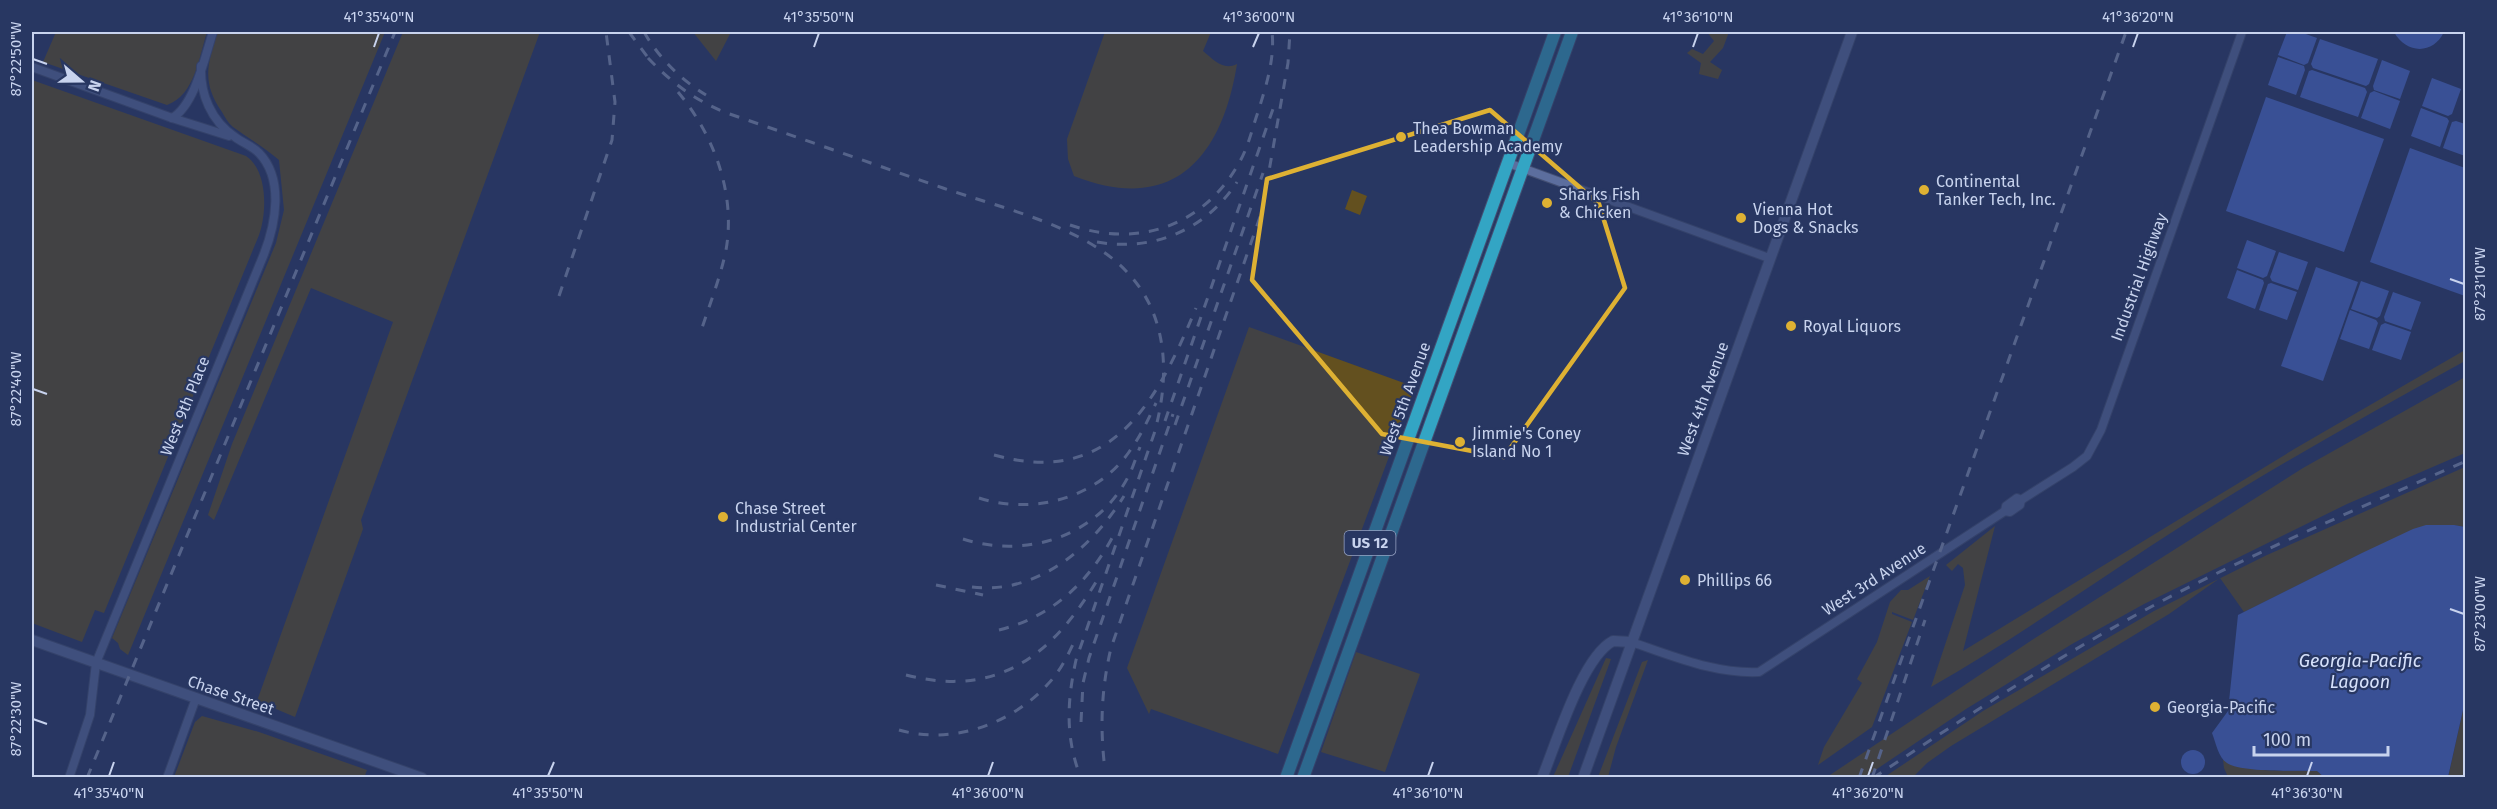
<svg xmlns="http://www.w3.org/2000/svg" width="2497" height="809" font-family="'Fira Sans',sans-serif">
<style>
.green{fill:#63501f}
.water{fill:#4f6fd2}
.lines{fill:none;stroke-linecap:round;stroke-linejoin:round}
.street-casing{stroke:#445074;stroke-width:10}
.secondary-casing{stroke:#445074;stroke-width:12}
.primary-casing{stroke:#445074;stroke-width:14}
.street{stroke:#5c6e9e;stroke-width:8}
.secondary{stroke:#5c6e9e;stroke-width:10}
.primary{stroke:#33a5c4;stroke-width:12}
.rail{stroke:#8d9abb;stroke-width:3;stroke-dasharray:10 10;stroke-linecap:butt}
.marked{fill:none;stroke:#deb133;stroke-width:4.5;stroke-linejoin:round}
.ticks{fill:none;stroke:#c8d3ee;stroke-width:2}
.poi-dot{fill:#deb133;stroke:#283762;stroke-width:2}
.labels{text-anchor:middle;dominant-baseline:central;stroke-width:4.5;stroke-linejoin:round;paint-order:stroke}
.shield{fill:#283762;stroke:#98a4c4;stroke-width:1.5}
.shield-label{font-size:15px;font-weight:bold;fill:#c8d3ee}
.poi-label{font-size:16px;fill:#c8d3ee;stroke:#283762;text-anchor:start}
.street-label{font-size:16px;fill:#c8d3ee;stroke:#283762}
.water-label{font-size:18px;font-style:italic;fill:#d6e1fb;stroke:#283762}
.neatline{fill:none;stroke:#c8d3ee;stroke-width:2}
.ticks-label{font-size:15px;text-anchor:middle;fill:#c8d3ee}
</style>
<rect width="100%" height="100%" fill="#283762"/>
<!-- green -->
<g class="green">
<path d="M56,32H207C199,57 195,95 167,105L43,62Z"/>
<path d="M234,32H385L128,655L120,649L118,643L112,638L276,243L284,210L279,160C264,147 248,138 233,127C228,123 225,117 222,112C202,83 207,65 217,33Z"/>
<path d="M403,32H540L361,520L363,529L295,717L257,701L393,322L311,288L214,520L208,515L232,444Z"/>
<path d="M693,32H731L716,61Z"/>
<path d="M1105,32H1211L1203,51C1214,60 1223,71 1237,64C1222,158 1173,215 1074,176L1068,159L1067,139Z"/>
<path d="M1707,32H1729L1723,48L1710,62L1722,70L1718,79L1699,74L1701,63L1687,53L1692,49L1703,54L1714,41Z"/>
<path d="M32,80L246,156C268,171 267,213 259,235L104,613L95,610L82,642L32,623Z"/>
<path d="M1352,190L1367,196L1360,215L1345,209Z"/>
<path d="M1249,327L1415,387L1278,754L1151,709L1149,714L1127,668Z"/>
<path d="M2465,350V361C2373,412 2280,463 2191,520C2104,575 2021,636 1931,687L1965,585L1963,568L1958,564L1952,571L1946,565L1995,526L1963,651L2296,448Z"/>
<path d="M2465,377V453L2347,504L2144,604L2072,644L1966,709L1865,777H1827L2032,640L2303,468Z"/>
<path d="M2465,467V527L2454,525L2362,553L2244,612L2220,578L2169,614L1951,746L1927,763L1913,777L1883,778L1983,711L2154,611L2267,555Z"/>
<path d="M1930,576L1913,620L1892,612V614L1912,622L1872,727L1818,765L1824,747L1862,683L1857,679L1877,642L1890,602L1901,590H1908Z"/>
<path d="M1356,652L1420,674L1385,772L1321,752Z"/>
<path d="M1606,658L1611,659L1568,777H1553Z"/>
<path d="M1648,660L1616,747L1608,777H1598L1642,662Z"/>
<path d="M2465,701V777L2448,778Z"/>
<path d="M202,716L259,732L367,770L364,778L174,777L195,722Z"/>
<path d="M2223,759C2239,774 2295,770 2317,771L2324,777H2228L2224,768Z"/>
</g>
<!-- water -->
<g class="water">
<path d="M2287,32H2300L2317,38L2308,63L2304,65L2278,55Z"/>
<path d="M2394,32H2444C2433,55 2406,54 2394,32Z"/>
<path d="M2320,39L2378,59L2369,84L2366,86L2313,68L2311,64Z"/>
<path d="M2278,57L2304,66L2305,70L2296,95L2268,85Z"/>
<path d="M2382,60L2410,71L2400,99L2374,90L2373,86Z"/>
<path d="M2312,70L2365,88L2367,92L2358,117L2300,97L2309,71Z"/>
<path d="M2432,78L2461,89L2452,114L2448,116L2422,106Z"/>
<path d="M2374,91L2400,101L2390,129L2361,118L2370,93Z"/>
<path d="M2266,97L2384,139L2344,252L2226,211Z"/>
<path d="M2421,108L2447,118L2449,121L2440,147L2411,136Z"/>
<path d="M2456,121L2465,124V156L2443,148L2452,122Z"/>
<path d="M2410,148L2465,168V296L2370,262Z"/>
<path d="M2247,240L2276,251L2267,276L2263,278L2237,268Z"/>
<path d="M2279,252L2308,262L2298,290L2272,281L2270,277Z"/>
<path d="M2316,267L2358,282L2323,381L2281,366Z"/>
<path d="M2237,270L2263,280L2264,283L2255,309L2227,298Z"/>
<path d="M2361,281L2389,291L2380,316L2377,318L2351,309Z"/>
<path d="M2271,283L2297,292L2287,320L2259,310L2268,284Z"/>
<path d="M2393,292L2421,302L2411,330L2385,321L2384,317Z"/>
<path d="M2350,310L2376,320L2378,323L2369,349L2340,339Z"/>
<path d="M2385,323L2411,332L2401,360L2372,350L2381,325Z"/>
<path d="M2426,525H2454L2465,527V701L2448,777H2324L2317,771C2297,770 2242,773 2227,763C2218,757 2216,743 2212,733L2228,711L2238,615L2362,553L2413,529Z"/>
<circle cx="2193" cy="762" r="12"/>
</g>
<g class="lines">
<!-- street casing -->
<g class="street-casing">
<g id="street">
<path d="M32,67L172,118L229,136"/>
<path d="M172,118C195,105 205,56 213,32"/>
<path d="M1508,163L1769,258"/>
<path d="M2005,511L2006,506L2017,498L2021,500L2073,467L2087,456L2101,430L2242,32"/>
<path d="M1631,642C1674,656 1714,674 1759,672L2005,511L2010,512L2020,505L2021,500"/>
<path d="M69,778L90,715L96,663L264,254C276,223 284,179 259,153C252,146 243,143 235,137C211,121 200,94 201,66"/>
<path d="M167,778L196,698"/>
</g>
</g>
<!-- secondary casing -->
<g class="secondary-casing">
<g id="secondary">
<path d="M32,640L422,778"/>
<path d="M1542,778C1556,744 1582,657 1613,641L1631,642"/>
<path d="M1583,778L1852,32"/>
</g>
</g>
<!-- primary casing -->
<g class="primary-casing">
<g id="primary">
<path d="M1286,778L1555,32"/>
<path d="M1303,778L1572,32"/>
</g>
</g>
<!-- street -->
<use href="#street" class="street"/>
<!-- secondary -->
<use href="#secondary" class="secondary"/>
<!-- primary -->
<use href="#primary" class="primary"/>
<!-- rail -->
<g class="rail">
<path d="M629,32L652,63"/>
<path d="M644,32C659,58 680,79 706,95"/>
<path d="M648,58C671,82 693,99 724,112C797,137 870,163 943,188C1001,208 1084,226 1127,272C1169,316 1170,378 1154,434L1076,660C1067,701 1065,738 1081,778"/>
<path d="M678,92C714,135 736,194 726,250C720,279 709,306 700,334"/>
<path d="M1070,225C1138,248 1203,227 1239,163C1248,148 1252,129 1258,112C1266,86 1275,59 1272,32"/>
<path d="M1097,242C1153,252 1206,230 1237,182"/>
<path d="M559,296L612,140L615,102L606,32"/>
<path d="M1165,421L1274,106"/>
<path d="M1175,425L1263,173"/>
<path d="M994,455C1112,488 1157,402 1196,308"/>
<path d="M979,498C1032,515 1096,499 1129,452C1140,437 1148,420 1156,403"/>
<path d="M963,539C1025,559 1097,537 1128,477C1133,468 1136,457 1140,447"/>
<path d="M936,585L983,595"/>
<path d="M972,587C1037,595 1092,548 1124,496"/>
<path d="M999,630C1051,617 1087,584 1112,538"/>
<path d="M906,675C996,698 1051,657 1096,582"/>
<path d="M1081,722L1083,683L1089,658L1173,414"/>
<path d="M899,730C951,745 1010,725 1047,685C1060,672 1068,655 1076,638"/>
<path d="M1104,761C1100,722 1102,686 1111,648L1262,211L1288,63L1290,32"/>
<path d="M87,778L395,32"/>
<path d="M1859,778L2126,32"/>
<path d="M1872,778L1925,620"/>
<path d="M1873,778C1967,716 2060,655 2160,602C2259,550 2363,507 2466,461"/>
</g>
</g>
<!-- marked area -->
<path d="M0 0H2497V809H0ZM1490,110L1599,204L1625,288L1504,457L1382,434L1252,280L1267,179Z" fill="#283762" fill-opacity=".55" fill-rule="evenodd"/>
<path class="marked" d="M1490,110L1599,204L1625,288L1504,457L1382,434L1252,280L1267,179Z"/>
<!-- ticks -->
<path class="ticks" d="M374,47L379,33M814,47L819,33M1253,47L1259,33M1693,47L1698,33M2133,47L2138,33M33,59L47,64M2450,279L2464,284M33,389L47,394M2450,609L2464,614M33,719L47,724M109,776L114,762M548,776L554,762M988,776L993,762M1428,776L1433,762M1868,776L1873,762M2307,776L2312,762"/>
<!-- markers -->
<g class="poi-dot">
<circle cx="1401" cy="137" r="6"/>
<circle cx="1924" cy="190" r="6"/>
<circle cx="1547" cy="203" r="6"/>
<circle cx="1741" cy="218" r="6"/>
<circle cx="1791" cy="326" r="6"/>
<circle cx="1460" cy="442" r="6"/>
<circle cx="723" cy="517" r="6"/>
<circle cx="1685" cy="580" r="6"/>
<circle cx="2155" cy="707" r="6"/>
</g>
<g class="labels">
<!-- shield labels -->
<rect class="shield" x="1344.5" y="531" width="51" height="24" rx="4.5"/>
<g class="shield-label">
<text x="1370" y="543">US 12</text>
</g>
<!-- poi labels -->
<g class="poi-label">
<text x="1413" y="128">Thea Bowman<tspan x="1413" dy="18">Leadership Academy</tspan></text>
<text x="1936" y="181">Continental<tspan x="1936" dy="18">Tanker Tech, Inc.</tspan></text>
<text x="1559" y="194">Sharks Fish<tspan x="1559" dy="18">&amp; Chicken</tspan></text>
<text x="1753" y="209">Vienna Hot<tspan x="1753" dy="18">Dogs &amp; Snacks</tspan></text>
<text x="1803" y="326">Royal Liquors</text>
<text x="1472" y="433">Jimmie's Coney<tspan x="1472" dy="18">Island No 1</tspan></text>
<text x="735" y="508">Chase Street<tspan x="735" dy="18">Industrial Center</tspan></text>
<text x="1697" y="580">Phillips 66</text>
<text x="2167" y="707">Georgia-Pacific</text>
</g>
<!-- street labels -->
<g class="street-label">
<text transform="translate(2139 277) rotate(-70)">Industrial Highway</text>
<text transform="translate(1405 399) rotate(-70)">West 5th Avenue</text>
<text transform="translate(1703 399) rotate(-70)">West 4th Avenue</text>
<text transform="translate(185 406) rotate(-68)">West 9th Place</text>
<text transform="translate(1874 579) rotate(-33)">West 3rd Avenue</text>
<text transform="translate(231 695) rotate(19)">Chase Street</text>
</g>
<!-- water labels -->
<g class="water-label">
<text x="2360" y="661">Georgia-Pacific<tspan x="2360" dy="21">Lagoon</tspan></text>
</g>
</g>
<!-- border -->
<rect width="2497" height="809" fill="none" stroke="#283762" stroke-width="66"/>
<!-- north arrow -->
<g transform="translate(81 81) rotate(110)" stroke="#283762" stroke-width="4.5" paint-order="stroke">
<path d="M0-4.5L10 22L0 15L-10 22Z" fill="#c8d3ee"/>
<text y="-9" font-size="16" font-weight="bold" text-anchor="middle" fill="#c8d3ee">N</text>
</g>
<!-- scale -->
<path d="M2254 746v9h134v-9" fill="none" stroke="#c8d3ee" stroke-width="3"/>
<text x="2263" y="746" font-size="18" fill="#c8d3ee" stroke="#283762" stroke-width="4.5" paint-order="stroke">100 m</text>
<rect x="33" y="33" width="2431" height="743" class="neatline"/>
<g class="ticks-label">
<text x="379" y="22">41°35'40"N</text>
<text x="819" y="22">41°35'50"N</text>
<text x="1259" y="22">41°36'00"N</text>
<text x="1698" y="22">41°36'10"N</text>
<text x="2138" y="22">41°36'20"N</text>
<text transform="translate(16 59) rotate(-90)" y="5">87°22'50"W</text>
<text transform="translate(2480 284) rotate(-90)" y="5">87°23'10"W</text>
<text transform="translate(16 389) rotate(-90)" y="5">87°22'40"W</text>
<text transform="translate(2480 614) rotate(-90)" y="5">87°23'00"W</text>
<text transform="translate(16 719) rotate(-90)" y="5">87°22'30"W</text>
<text x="109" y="798">41°35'40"N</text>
<text x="548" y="798">41°35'50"N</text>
<text x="988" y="798">41°36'00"N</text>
<text x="1428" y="798">41°36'10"N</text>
<text x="1868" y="798">41°36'20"N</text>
<text x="2307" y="798">41°36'30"N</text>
</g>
</svg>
